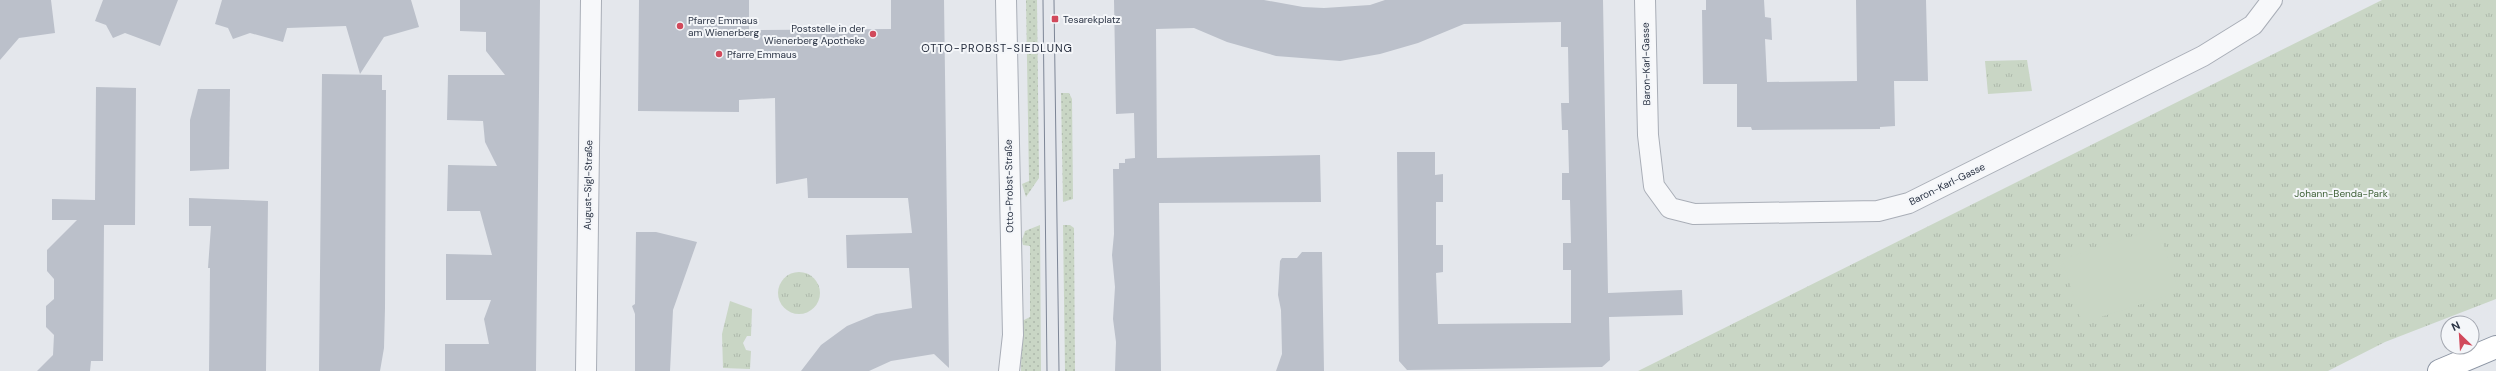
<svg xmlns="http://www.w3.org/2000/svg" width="2496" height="371" font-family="'DM Sans',sans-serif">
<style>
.grass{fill:url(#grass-dots)}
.park{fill:url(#park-tufts)}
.pitch{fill:#c9d6c5}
.building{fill:#bbc0ca}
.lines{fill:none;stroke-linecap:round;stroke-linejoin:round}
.street-casing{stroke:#a9aeb7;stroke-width:22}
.highway-casing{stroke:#8b94a3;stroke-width:24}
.street{stroke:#f7f8fa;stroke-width:20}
.highway{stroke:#fff;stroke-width:22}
.tram{stroke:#7d8696;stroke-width:1}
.poi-dot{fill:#d1495b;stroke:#f4f6f9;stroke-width:1.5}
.labels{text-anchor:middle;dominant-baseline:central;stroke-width:4;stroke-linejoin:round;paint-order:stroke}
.poi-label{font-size:10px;fill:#2b3445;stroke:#f4f6f9;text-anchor:start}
.street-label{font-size:10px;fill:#2b3445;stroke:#f4f6f9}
.park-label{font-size:10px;fill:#3f6138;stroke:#f4f6f9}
.neighbourhood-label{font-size:11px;letter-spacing:1px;fill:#1d2536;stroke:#f4f6f9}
</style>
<defs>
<pattern id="grass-dots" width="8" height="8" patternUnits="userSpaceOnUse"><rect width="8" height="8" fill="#c9d6c5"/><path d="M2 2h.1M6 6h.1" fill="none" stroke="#adb8ab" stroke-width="1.8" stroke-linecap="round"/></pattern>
<pattern id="park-tufts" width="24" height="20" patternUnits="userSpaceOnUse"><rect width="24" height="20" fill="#c9d6c5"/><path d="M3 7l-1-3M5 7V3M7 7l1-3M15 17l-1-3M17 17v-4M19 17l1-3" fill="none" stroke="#adb8ab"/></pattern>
</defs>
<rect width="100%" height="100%" fill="#e4e7ec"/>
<!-- grass -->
<g class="grass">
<path d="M1026,0H1037L1039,178L1026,197L1022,184L1029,181Z"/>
<path d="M1061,93H1069L1072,99L1073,199L1063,202Z"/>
<path d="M1040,225L1041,371H1021L1022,321L1030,317V246L1023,245L1022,240L1025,231Z"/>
<path d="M1063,225H1070L1074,228L1075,371H1065Z"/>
</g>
<!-- park -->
<g class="park">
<path d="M2382,0H2496V299L2385,342L2328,371H1638Z"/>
<path d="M2027,60L2032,91L1988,94L1985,61Z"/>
<circle cx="799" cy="293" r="21"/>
<path d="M730,301L752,309L751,336H747L743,343L746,350L751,351L750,369L723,368L722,334Z"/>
</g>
<!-- pitch -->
<path class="pitch" d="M2158,228L2179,292L2082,323L2062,259Z"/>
<!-- building -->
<g class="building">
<path d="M0,0H51L55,33L19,38L0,60Z"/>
<path d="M103,0H178L160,46L125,33L113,38L106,25L95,21Z"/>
<path d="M222,0H411L419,27L384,37L360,74L346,26L287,28L283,42L250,33L233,39L228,28L215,24Z"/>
<path d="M460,0H540L536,371H445V344H489L484,319L491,300H446V254L492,255L480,211H447L448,165L497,166L485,142L483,121L447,120L448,75H505L486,51V32L460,31Z"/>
<path d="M639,0H749V30L891,29V0H944L949,368L934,354L891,361L869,371H801L821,345L847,326L876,314L912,308L909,268H847L846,235L912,233L908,198H808L807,178L776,184L775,98L739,100V112L638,111Z"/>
<path d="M1114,0H1264L1303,7L1324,8L1370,5L1385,0H1603L1608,293L1682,290L1683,315L1609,317L1610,360L1602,367L1407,370L1399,361L1397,152H1435V175L1443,174V202H1436V245H1443V272L1436,273L1438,324L1571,323V270H1563V243H1571L1570,200H1562V173H1569L1568,130H1562L1561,103H1569L1568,47H1561V22L1464,24L1418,43L1380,54L1340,61L1276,56L1227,42L1194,28L1156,29L1157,158L1320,155L1321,202L1159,203L1161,371H1115L1116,342L1113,319L1115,287L1112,255L1114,234L1113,169H1119V163H1125V159L1135,158L1134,113L1116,114Z"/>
<path d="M1706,0H1764L1765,17L1771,18L1772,40L1765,39L1767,82L1857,81L1856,0H1926L1928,81H1894L1895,126L1880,127V129L1752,130L1751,127H1737V84H1703L1702,10H1706Z"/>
<path d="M322,74L382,75V90H386L385,308L384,348L380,371H319Z"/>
<path d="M96,87L136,88L135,225H104L103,361H91L90,371H37L53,355L54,335L46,327V306L54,299V279L47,271V250L77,220H52V199L95,200Z"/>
<path d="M198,89H230L229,169L190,171V120Z"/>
<path d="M189,198L268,201L266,371H209L210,268H208L211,226H189Z"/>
<path d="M636,232H656L697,242L673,310L670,371H635V314L632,306L635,304Z"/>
<path d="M1302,252H1322L1324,371H1276L1282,354L1281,310L1278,295L1280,261L1282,258H1297Z"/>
</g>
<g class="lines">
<!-- street casing -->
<g class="street-casing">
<g id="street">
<path d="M1006,0L1013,335L1009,371"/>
<path d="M1645,0L1648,135L1654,186L1670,208L1694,214L1878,211L1909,203L2203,56L2253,25L2272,0"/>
<path d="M586,371L591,0"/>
</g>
</g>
<!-- highway casing -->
<g class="highway-casing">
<path id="highway" d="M2439,371L2496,347"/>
</g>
<!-- street -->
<use href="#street" class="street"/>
<!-- highway -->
<use href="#highway" class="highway"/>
<!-- tram -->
<g class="tram">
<path d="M1043,0L1047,371"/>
<path d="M1054,0L1059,371"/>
</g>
</g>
<!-- markers -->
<g class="poi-dot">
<rect x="1051" y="15" width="8" height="8" rx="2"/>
<circle cx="680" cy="26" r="4"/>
<circle cx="873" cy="34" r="4"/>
<circle cx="719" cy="54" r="4"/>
</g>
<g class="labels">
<!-- poi labels -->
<g class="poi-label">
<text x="1063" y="19">Tesarekplatz</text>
<text x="688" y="20">Pfarre Emmaus<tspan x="688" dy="12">am Wienerberg</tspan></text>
<text x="865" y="28" text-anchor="end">Poststelle in der<tspan x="865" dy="12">Wienerberg Apotheke</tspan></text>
<text x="727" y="54">Pfarre Emmaus</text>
</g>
<!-- street labels -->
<g class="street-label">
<text transform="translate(1646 64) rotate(-91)">Baron-Karl-Gasse</text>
<text transform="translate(1947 184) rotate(-26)">Baron-Karl-Gasse</text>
<text transform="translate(588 185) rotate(-89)">August-Sigl-Straße</text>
<text transform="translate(1009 186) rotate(-91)">Otto-Probst-Straße</text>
</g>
<!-- park labels -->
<g class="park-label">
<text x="2341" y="193">Johann-Benda-Park</text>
</g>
<!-- neighbourhood labels -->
<g class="neighbourhood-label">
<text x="997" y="48">OTTO-PROBST-SIEDLUNG</text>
</g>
</g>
<!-- north arrow -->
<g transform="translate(2460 335) rotate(335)"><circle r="19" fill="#f4f6f9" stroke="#a4a8b1"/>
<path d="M0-3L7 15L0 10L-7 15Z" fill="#d1495b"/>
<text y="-6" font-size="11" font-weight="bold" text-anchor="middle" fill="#2b3445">N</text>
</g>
</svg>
